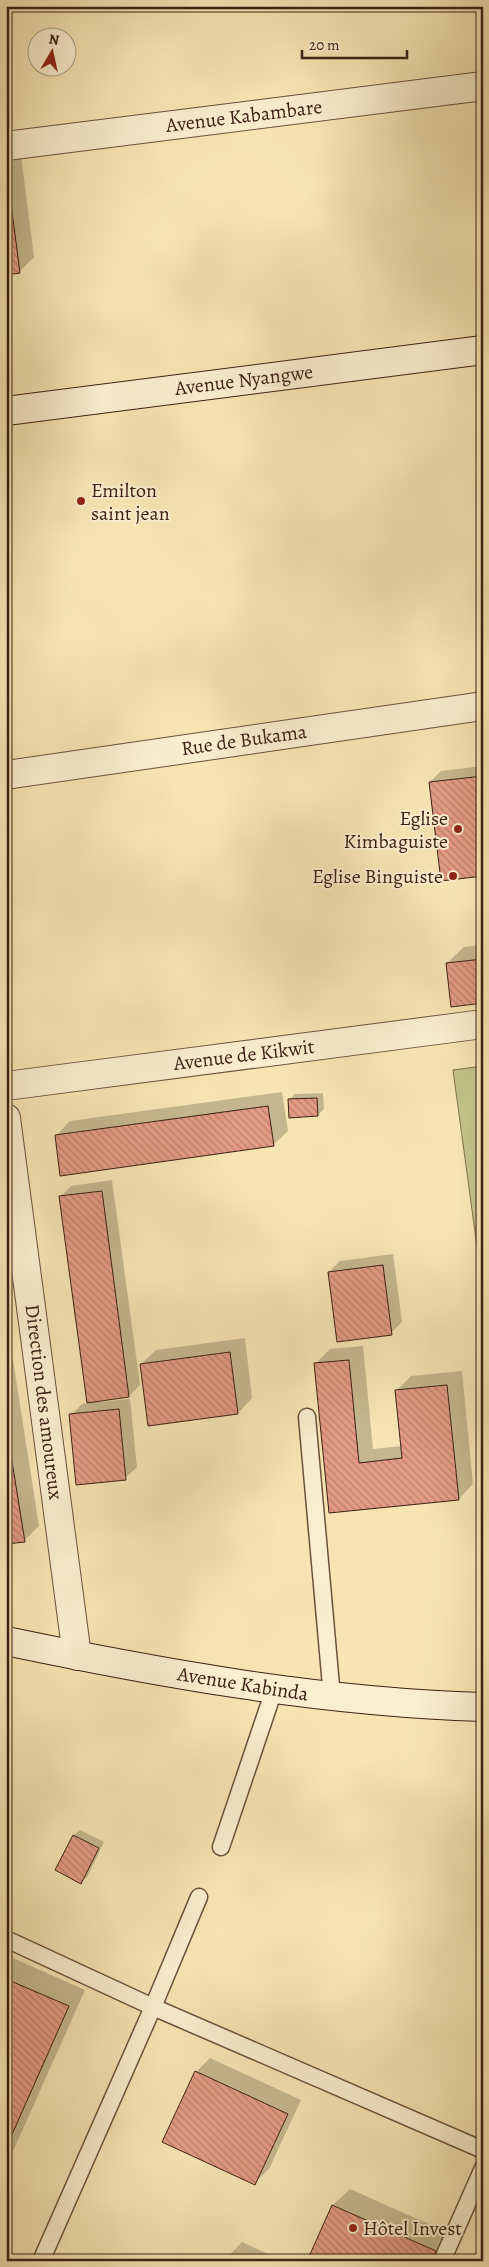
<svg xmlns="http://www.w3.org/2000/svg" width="489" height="2267" font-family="Alegreya,serif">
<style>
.green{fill:#c3c288;stroke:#80714e}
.shadow{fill:#0003}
.building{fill:url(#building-back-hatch);stroke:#3c2014}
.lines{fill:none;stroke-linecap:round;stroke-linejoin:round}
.lane-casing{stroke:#6a513c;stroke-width:19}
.street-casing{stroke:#6a513c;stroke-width:30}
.secondary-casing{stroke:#3c2014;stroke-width:30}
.lane{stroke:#f9eece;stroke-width:16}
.street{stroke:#f9eece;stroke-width:28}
.secondary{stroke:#f9eece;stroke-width:28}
.poi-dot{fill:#8f2418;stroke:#f9eece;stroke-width:2}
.labels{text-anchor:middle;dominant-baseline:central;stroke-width:4;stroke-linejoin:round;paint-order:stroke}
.street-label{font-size:20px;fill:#3c2014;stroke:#f9eece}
.poi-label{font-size:20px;fill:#3c2014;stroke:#f9eece;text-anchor:start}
</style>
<defs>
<pattern id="building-back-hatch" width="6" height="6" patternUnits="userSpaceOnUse" patternTransform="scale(1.25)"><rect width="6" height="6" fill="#e49b85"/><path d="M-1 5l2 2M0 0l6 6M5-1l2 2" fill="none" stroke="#ba7e6c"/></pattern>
</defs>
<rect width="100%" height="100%" fill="#f6e5b3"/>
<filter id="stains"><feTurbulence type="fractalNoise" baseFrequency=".004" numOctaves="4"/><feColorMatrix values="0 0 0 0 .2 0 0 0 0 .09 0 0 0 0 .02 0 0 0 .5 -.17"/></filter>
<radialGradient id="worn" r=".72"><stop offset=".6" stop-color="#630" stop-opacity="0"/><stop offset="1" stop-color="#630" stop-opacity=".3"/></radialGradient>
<!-- green -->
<path class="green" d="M483,1066V1291L453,1070Z"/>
<!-- shadow -->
<g class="shadow">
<path d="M20,148L34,257L19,272L6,273V150Z"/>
<path d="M483,766V875L430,782L441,771Z"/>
<path d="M483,945V1002L447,963L464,947Z"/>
<path d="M282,1092L288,1131L273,1145L56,1136L70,1121Z"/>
<path d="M323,1093L324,1109L318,1115L289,1100L295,1094Z"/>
<path d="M112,1180L140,1385L129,1396L99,1400V1402L130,1399L137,1467L125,1478L71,1415L82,1404L88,1403L60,1197L71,1186Z"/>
<path d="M393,1254L402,1322L391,1333L329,1272L340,1261Z"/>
<path d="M6,1319L8,1335L6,1337Z"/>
<path d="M245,1338L252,1398L238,1413L141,1364L156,1350Z"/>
<path d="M363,1346L373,1449L402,1446L396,1391L411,1376L462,1371L473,1484L459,1499L330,1512L315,1364L330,1349Z"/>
<path d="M13,1360L39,1526L24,1541L6,1543V1361Z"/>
<path d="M80,1830L104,1842L87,1877L81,1882L56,1870L74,1835Z"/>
<path d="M6,1955L85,1990L6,2167Z"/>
<path d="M210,2058L301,2100L269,2169L254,2183L196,2072Z"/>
<path d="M350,2189L451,2234L439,2261H308L333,2205Z"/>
<path d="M242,2242L283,2261H224Z"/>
</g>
<!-- building -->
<g class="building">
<path d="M6,164L20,273L6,275Z"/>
<path d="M483,776V876L441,881L429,782Z"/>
<path d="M483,959V1003L451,1007L446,963Z"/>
<path d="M317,1098L318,1116L289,1118L288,1099Z"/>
<path d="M268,1106L274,1146L60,1176L55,1135Z"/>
<path d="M102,1191L129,1397L87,1403L59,1196Z"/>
<path d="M383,1265L392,1335L337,1342L328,1272Z"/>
<path d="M230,1352L238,1414L148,1426L140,1364Z"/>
<path d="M349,1360L359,1463L402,1458L395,1390L447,1385L459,1500L329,1513L314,1363Z"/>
<path d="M119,1409L126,1480L76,1485L69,1414Z"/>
<path d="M6,1424L25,1542L6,1544Z"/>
<path d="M73,1835L99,1848L81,1884L55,1870Z"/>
<path d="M6,1979L69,2006L6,2148Z"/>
<path d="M195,2071L288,2114L255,2185L162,2142Z"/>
<path d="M332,2205L436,2251L431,2261H307Z"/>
</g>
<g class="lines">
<!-- lane casing -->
<g class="lane-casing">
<g id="lane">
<path d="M307,1417L332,1697"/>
<path d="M221,1847L274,1690"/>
<path d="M6,1939L153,2007L483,2150"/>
<path d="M41,2261L153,2007L199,1897"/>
<path d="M442,2261L483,2168"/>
</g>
</g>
<!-- street casing -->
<g class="street-casing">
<g id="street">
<path d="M6,146L483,86"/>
<path d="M6,775L483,706"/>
<path d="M6,1086L483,1024"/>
<path d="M6,1118L77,1656"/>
</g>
</g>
<!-- secondary casing -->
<g class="secondary-casing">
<g id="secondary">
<path d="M6,411L483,350"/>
<path d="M6,1641C164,1674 322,1702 483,1707"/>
</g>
</g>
<!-- lane -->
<use href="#lane" class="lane"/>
<!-- street -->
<use href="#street" class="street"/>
<!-- secondary -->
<use href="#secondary" class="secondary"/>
</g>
<!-- markers -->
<g class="poi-dot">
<circle cx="81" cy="501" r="5"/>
<circle cx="458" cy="829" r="5"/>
<circle cx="453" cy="876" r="5"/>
<circle cx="353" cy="2228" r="5"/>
</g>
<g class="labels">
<!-- street labels -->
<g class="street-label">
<text transform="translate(244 116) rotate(-7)">Avenue Kabambare</text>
<text transform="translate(244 380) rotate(-7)">Avenue Nyangwe</text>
<text transform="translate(244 740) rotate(-8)">Rue de Bukama</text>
<text transform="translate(244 1055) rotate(-7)">Avenue de Kikwit</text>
<text transform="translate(44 1402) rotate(83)">Direction des amoureux</text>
<text transform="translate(243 1684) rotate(9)">Avenue Kabinda</text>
</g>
<!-- poi labels -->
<g class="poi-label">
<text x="91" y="490">Emilton<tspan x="91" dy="23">saint jean</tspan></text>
<text x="448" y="818" text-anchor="end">Eglise<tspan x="448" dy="23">Kimbaguiste</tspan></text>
<text x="443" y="876" text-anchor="end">Eglise Binguiste</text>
<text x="363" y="2228">Hôtel Invest</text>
</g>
</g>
<!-- margin -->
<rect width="489" height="2267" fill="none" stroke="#f6e5b3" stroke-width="25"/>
<rect x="8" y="8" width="474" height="2252" fill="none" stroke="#3c2014" stroke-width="2.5"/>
<rect x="12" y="12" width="464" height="2242" fill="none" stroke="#3c2014"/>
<!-- north arrow -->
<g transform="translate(52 52) rotate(9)"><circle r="24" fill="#f9eece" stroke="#ad9c84"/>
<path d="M0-4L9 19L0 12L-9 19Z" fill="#8f2418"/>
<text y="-8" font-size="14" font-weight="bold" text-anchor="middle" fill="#3c2014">N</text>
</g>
<!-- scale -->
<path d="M302 50v8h105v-8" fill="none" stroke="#3c2014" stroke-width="2.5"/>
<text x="309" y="50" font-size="15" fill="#3c2014" stroke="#f9eece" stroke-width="4" paint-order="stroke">20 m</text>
<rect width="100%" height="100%" filter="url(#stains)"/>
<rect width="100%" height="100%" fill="url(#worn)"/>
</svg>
